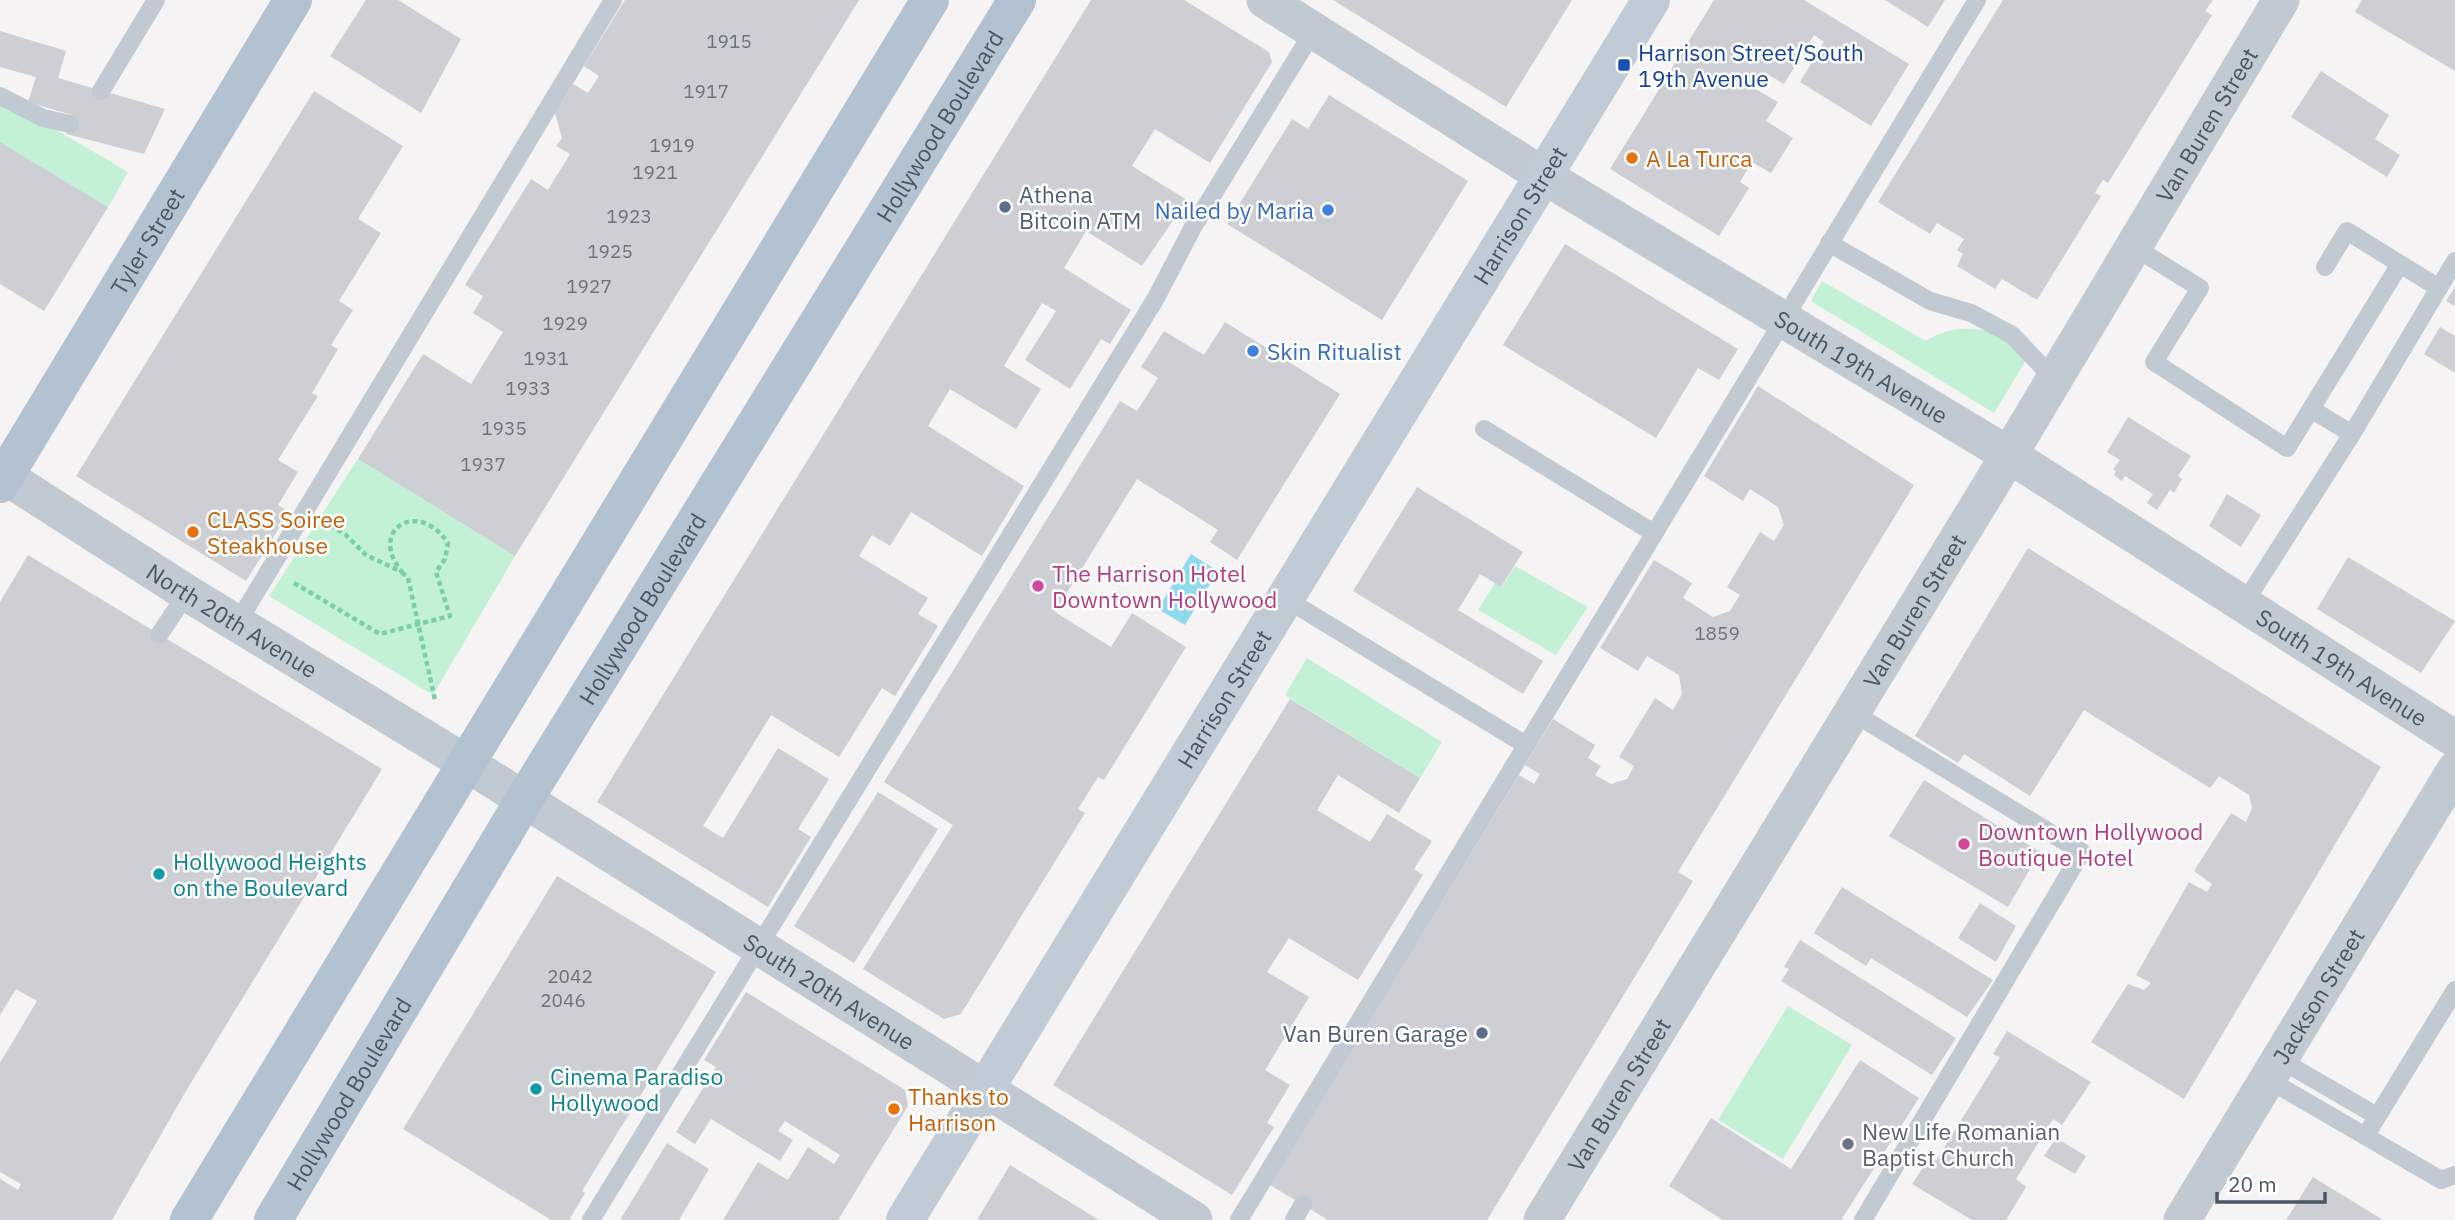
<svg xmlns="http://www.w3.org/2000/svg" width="2455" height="1220" font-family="'IBM Plex Sans',sans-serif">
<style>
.green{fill:#c3f1d5}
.water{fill:#90daee}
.building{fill:#cdcfd5}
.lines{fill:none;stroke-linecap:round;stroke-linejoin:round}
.path{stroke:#7ad0a6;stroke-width:4.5;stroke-dasharray:5 3.5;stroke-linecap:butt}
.lane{stroke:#c1cad2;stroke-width:18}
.street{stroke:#c1cad2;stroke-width:37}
.secondary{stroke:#c1cbd6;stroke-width:38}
.primary{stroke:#b3c2d1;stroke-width:38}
.transit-dot{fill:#1a4fb4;stroke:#fff;stroke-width:2.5}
.food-dot{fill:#e8710a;stroke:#fff;stroke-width:2.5}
.service-dot{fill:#5c6f8a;stroke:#fff;stroke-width:2.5}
.shop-dot{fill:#3f7fe0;stroke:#fff;stroke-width:2.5}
.hotel-dot{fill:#d1479c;stroke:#fff;stroke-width:2.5}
.culture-dot{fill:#0f9aa8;stroke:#fff;stroke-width:2.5}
.worship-dot{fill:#6b7280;stroke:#fff;stroke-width:2.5}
.labels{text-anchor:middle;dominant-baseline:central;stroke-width:5;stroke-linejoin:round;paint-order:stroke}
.number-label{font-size:19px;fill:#6b747e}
.transit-label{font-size:23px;fill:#164399;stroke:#fff;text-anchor:start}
.street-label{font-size:23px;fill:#4a5661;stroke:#fff}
.food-label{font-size:23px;fill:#c56008;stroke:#fff;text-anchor:start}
.service-label{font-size:23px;fill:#4e5e75;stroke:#fff;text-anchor:start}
.shop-label{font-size:23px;fill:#366cbe;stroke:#fff;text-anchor:end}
.hotel-label{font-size:23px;fill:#b23c85;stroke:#fff;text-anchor:start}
.culture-label{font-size:23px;fill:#0d838f;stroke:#fff;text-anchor:start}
.worship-label{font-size:23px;fill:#5b616d;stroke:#fff;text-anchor:start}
</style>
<rect width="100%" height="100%" fill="#f5f3f3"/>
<!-- green -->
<g class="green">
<path d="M0,97L128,172L108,207L0,142Z"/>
<path d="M1822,281L1926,341C1948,326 1983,324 2006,340C2013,345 2019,355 2025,362L1994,413L1811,301Z"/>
<path d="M358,459L515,556L433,695L269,596Z"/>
<path d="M1515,566L1588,607L1556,655L1478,610L1495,583L1502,587Z"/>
<path d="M1307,658L1442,742L1420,778L1285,695Z"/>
<path d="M1788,1006L1852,1045L1783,1159L1718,1120Z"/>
</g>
<!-- water -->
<path class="water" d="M1191,554L1218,571L1185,625L1158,609Z"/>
<!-- building -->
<g class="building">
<path d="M366,0H398L461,39L421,113L330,56Z"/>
<path d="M625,0H859L515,556L358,459L423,354L471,384L503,332L473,313L483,296L465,285L531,179L548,190L570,154L556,146L562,138L555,113L573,84L588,93L599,76L584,66Z"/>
<path d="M1091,0H1184L1269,52L1272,62L1210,163L1155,129L1132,166L1187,200L1142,266L1086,231L1064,268L1131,310L1110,344L1101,339L1070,389L1025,360L1056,311L1042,303L1004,366L1041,389L1016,429L950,389L928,426L1024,486L982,556L911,512L890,546L872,535L859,556L928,598L918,614L938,626L895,696L882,688L839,757L771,715L703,826L723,838L778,748L829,779L798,829L811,837L768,907L597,802Z"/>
<path d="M1333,0H1572L1506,107Z"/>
<path d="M1714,0H1804L1909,64L1871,126L1800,82L1824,42L1814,35L1784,84L1764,72L1755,89L1778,102L1766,121L1793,138L1771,173L1752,162L1740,182L1749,188L1719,236L1610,169Z"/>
<path d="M1885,0H1945L1928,27Z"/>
<path d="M2003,0H2213L2205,11L2212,15L2108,183L2103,180L2095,193L2101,196L2037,300L2002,279L1995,289L1957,266L1963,254L1957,250L1964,239L1937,223L1930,234L1878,202Z"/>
<path d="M2362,0H2455V71L2355,12Z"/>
<path d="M0,31L66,51L58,78L165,109L144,154L66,134L72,115L28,102L36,77L0,67Z"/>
<path d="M2321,71L2389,115L2375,139L2400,155L2387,177L2291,117Z"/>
<path d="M314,91L403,146L358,219L381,233L339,301L353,310L331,345L338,349L312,393L318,396L278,460L298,472L278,505L289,512L246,581L76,476Z"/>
<path d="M1329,95L1468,181L1382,320L1227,224L1292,119L1308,129Z"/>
<path d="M0,142L108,207L44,311L0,284Z"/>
<path d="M1565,244L1738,349L1719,380L1698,368L1656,438L1503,345Z"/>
<path d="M2455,287V306L2446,301Z"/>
<path d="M1225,322L1340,394L1237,560L1210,542L1218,530L1137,479L1055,612L1111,647L1132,613L1186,647L1104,780L1098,777L1078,809L1085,813L961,1014L944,1019L863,969L953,825L884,782L1120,401L1137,411L1158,378L1141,367L1164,331L1204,355Z"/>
<path d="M2440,327L2455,336V373L2424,354Z"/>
<path d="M1758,386L1914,485L1678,872L1693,881L1487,1220H1328L1270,1185L1519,775L1534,784L1540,774L1525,765L1553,719L1595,745L1588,758L1601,766L1595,775L1611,784L1627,779L1634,766L1619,757L1655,698L1673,710L1682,694L1679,675L1647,656L1638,671L1600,648L1654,560L1692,583L1683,598L1713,617L1730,611L1740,595L1727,587L1760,532L1774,541L1784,525L1778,507L1750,489L1743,501L1704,476Z"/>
<path d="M2128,417L2191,456L2178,476L2182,479L2174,493L2170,490L2157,510L2147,503L2153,494L2125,476L2122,481L2114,475L2116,471L2113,469L2120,460L2107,452Z"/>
<path d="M1417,487L1523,552L1501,587L1480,574L1458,610L1543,661L1523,694L1353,591Z"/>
<path d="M2227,494L2261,515L2241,547L2209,526Z"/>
<path d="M2028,548L2381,767L2184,1099L2091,1042L2128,984L2144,990L2151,983L2136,975L2189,882L2207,892L2212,884L2194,871L2231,813L2246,822L2252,808L2249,795L2219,776L2210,788L2084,710L2030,796L1964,754L1958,763L1915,736Z"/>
<path d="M28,555L382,769L186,1091L112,1220H0V1179L18,1190L21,1184L0,1172V1063L37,1001L16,989L0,1015V602Z"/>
<path d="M2348,557L2455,621L2421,673L2317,609Z"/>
<path d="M1290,699L1420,778L1399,813L1338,775L1317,810L1370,842L1387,814L1432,841L1414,869L1423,875L1358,980L1289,938L1267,972L1309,997L1265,1070L1290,1085L1267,1123L1274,1127L1232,1195L1053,1085Z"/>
<path d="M1924,780L2040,852L2008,907L1889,836Z"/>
<path d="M878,792L938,829L854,963L794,926Z"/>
<path d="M557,876L716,972L582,1191L585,1193L569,1220H551L403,1129Z"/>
<path d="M1842,887L1993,980L1967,1017L1871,958L1866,966L1814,933Z"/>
<path d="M1980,903L2016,926L1996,962L1958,938Z"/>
<path d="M1800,940L1956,1038L1932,1075L1781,981L1789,969L1784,967Z"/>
<path d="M746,992L905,1090L908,1106L838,1220H723L758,1162L788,1180L808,1147L834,1164L840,1155L785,1121L778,1131L793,1140L780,1161L711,1119L695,1144L676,1132L716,1067L704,1060Z"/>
<path d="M2007,1031L2091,1082L2062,1125L2053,1119L2016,1179L2026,1187L2006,1220H1972L1912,1184L1930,1157L1936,1161L2000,1057L1993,1054Z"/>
<path d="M1860,1060L1919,1098L1841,1220H1723L1669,1186L1711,1118L1791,1169Z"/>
<path d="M2056,1138L2086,1156L2075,1174L2044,1156Z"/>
<path d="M667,1143L709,1169L679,1220H620Z"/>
<path d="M1010,1165L1099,1220H977Z"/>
<path d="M2313,1177L2383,1220H2286Z"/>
</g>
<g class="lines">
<!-- path -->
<g class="path">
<path d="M402,572L408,578L435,700"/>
<path d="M294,583L380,634L450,616L436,572L445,559L448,543C418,498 367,530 402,572L366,555L345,534L327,524"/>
</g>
<!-- lane -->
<g class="lane">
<path d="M101,91L156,0"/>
<path d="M0,96L43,118L70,124"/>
<path d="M1829,243L1930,301L1971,313L2012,335L2054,379"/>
<path d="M2134,247L2200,288L2154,362L2287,448L2311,409L2352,434"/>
<path d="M2325,267L2347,231L2400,264"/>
<path d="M2311,409L2400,264L2439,288"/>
<path d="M1484,429L1654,533"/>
<path d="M1286,599L1526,745"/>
<path d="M2243,605L2352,434L2455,261"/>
<path d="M238,622L613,0"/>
<path d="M159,635L187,593"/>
<path d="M1850,711L2082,852L1863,1220"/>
<path d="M2279,1059L2377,1116"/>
<path d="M2267,1079L2441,1180L2455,1175"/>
<path d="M2366,1135L2455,990"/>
<path d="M591,1220L1156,298L1193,227L1314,30"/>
<path d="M1239,1220L1977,0"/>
<path d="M1294,1220L1303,1204"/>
</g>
<!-- street -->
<g class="street">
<path id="s1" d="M1265,0L1544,176L2009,455L2455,739"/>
<path id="s2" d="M0,473L187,593L466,763L1194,1220"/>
<path id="s3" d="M1542,1220L2009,455L2281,0"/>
<path id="s4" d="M2182,1220L2455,770"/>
</g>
<!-- secondary -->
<path class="secondary" id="s5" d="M905,1220L1651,0"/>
<!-- primary -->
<g class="primary">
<path id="s6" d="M0,484L293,0"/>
<path d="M189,1220L930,0"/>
<path id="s7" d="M273,1220L524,800L1017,0"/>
</g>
</g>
<!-- markers -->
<rect class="transit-dot" x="1617" y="58" width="14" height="14" rx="3.5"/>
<g class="food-dot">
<circle cx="1632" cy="158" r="7"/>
<circle cx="193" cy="532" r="7"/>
<circle cx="894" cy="1109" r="7"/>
</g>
<g class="service-dot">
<circle cx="1005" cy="207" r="7"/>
<circle cx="1482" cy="1033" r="7"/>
</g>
<g class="shop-dot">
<circle cx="1328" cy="210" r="7"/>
<circle cx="1253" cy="351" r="7"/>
</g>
<g class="hotel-dot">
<circle cx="1038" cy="586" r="7"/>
<circle cx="1964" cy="844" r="7"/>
</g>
<g class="culture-dot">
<circle cx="159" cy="874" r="7"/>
<circle cx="536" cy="1089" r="7"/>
</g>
<circle class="worship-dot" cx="1848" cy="1144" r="7"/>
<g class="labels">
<!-- number labels -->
<g class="number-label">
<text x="729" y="41">1915</text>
<text x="706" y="91">1917</text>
<text x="672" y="145">1919</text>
<text x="655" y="172">1921</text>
<text x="629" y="216">1923</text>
<text x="610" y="251">1925</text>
<text x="589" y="286">1927</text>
<text x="565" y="323">1929</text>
<text x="546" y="358">1931</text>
<text x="528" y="388">1933</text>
<text x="504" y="428">1935</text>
<text x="483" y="464">1937</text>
<text x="1717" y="633">1859</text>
<text x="570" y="976">2042</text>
<text x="563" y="1000">2046</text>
</g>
<!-- transit labels -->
<g class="transit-label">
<text x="1638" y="52">Harrison Street/South<tspan x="1638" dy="26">19th Avenue</tspan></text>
</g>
<!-- street labels -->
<g class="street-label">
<text stroke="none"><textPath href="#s7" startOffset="1281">Hollywood Boulevard</textPath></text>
<text stroke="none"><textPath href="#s3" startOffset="1281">Van Buren Street</textPath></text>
<text stroke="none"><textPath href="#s5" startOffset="1178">Harrison Street</textPath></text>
<text stroke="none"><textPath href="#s6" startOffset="284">Tyler Street</textPath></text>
<text stroke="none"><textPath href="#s1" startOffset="700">South 19th Avenue</textPath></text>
<text stroke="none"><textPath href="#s7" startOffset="714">Hollywood Boulevard</textPath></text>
<text stroke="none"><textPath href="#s3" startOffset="714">Van Buren Street</textPath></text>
<text stroke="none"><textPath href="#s2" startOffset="275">North 20th Avenue</textPath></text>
<text stroke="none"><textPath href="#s1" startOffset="1267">South 19th Avenue</textPath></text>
<text stroke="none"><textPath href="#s5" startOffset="611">Harrison Street</textPath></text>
<text stroke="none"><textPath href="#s2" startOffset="978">South 20th Avenue</textPath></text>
<text stroke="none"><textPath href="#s4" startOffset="262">Jackson Street</textPath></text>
<text stroke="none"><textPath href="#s7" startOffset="147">Hollywood Boulevard</textPath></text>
<text stroke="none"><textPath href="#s3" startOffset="147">Van Buren Street</textPath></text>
</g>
<!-- food labels -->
<g class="food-label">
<text x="1646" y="158">A La Turca</text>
<text x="207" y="519">CLASS Soiree<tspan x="207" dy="26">Steakhouse</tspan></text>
<text x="908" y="1096">Thanks to<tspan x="908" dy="26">Harrison</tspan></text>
</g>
<!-- service labels -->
<g class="service-label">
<text x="1019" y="194">Athena<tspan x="1019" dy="26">Bitcoin ATM</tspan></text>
<text x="1468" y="1033" text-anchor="end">Van Buren Garage</text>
</g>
<!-- shop labels -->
<g class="shop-label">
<text x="1314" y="210">Nailed by Maria</text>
<text x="1267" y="351" text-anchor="start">Skin Ritualist</text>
</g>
<!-- hotel labels -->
<g class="hotel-label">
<text x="1052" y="573">The Harrison Hotel<tspan x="1052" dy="26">Downtown Hollywood</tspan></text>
<text x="1978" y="831">Downtown Hollywood<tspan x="1978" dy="26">Boutique Hotel</tspan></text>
</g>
<!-- culture labels -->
<g class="culture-label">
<text x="173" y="861">Hollywood Heights<tspan x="173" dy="26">on the Boulevard</tspan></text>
<text x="550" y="1076">Cinema Paradiso<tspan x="550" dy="26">Hollywood</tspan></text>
</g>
<!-- worship labels -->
<g class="worship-label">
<text x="1862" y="1131">New Life Romanian<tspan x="1862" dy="26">Baptist Church</tspan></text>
</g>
</g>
<!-- scale -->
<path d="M2217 1192v10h108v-10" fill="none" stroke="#4a5661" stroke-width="3.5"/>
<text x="2228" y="1192" font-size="21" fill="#4a5661" stroke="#ffffff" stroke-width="5" paint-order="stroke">20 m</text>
</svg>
